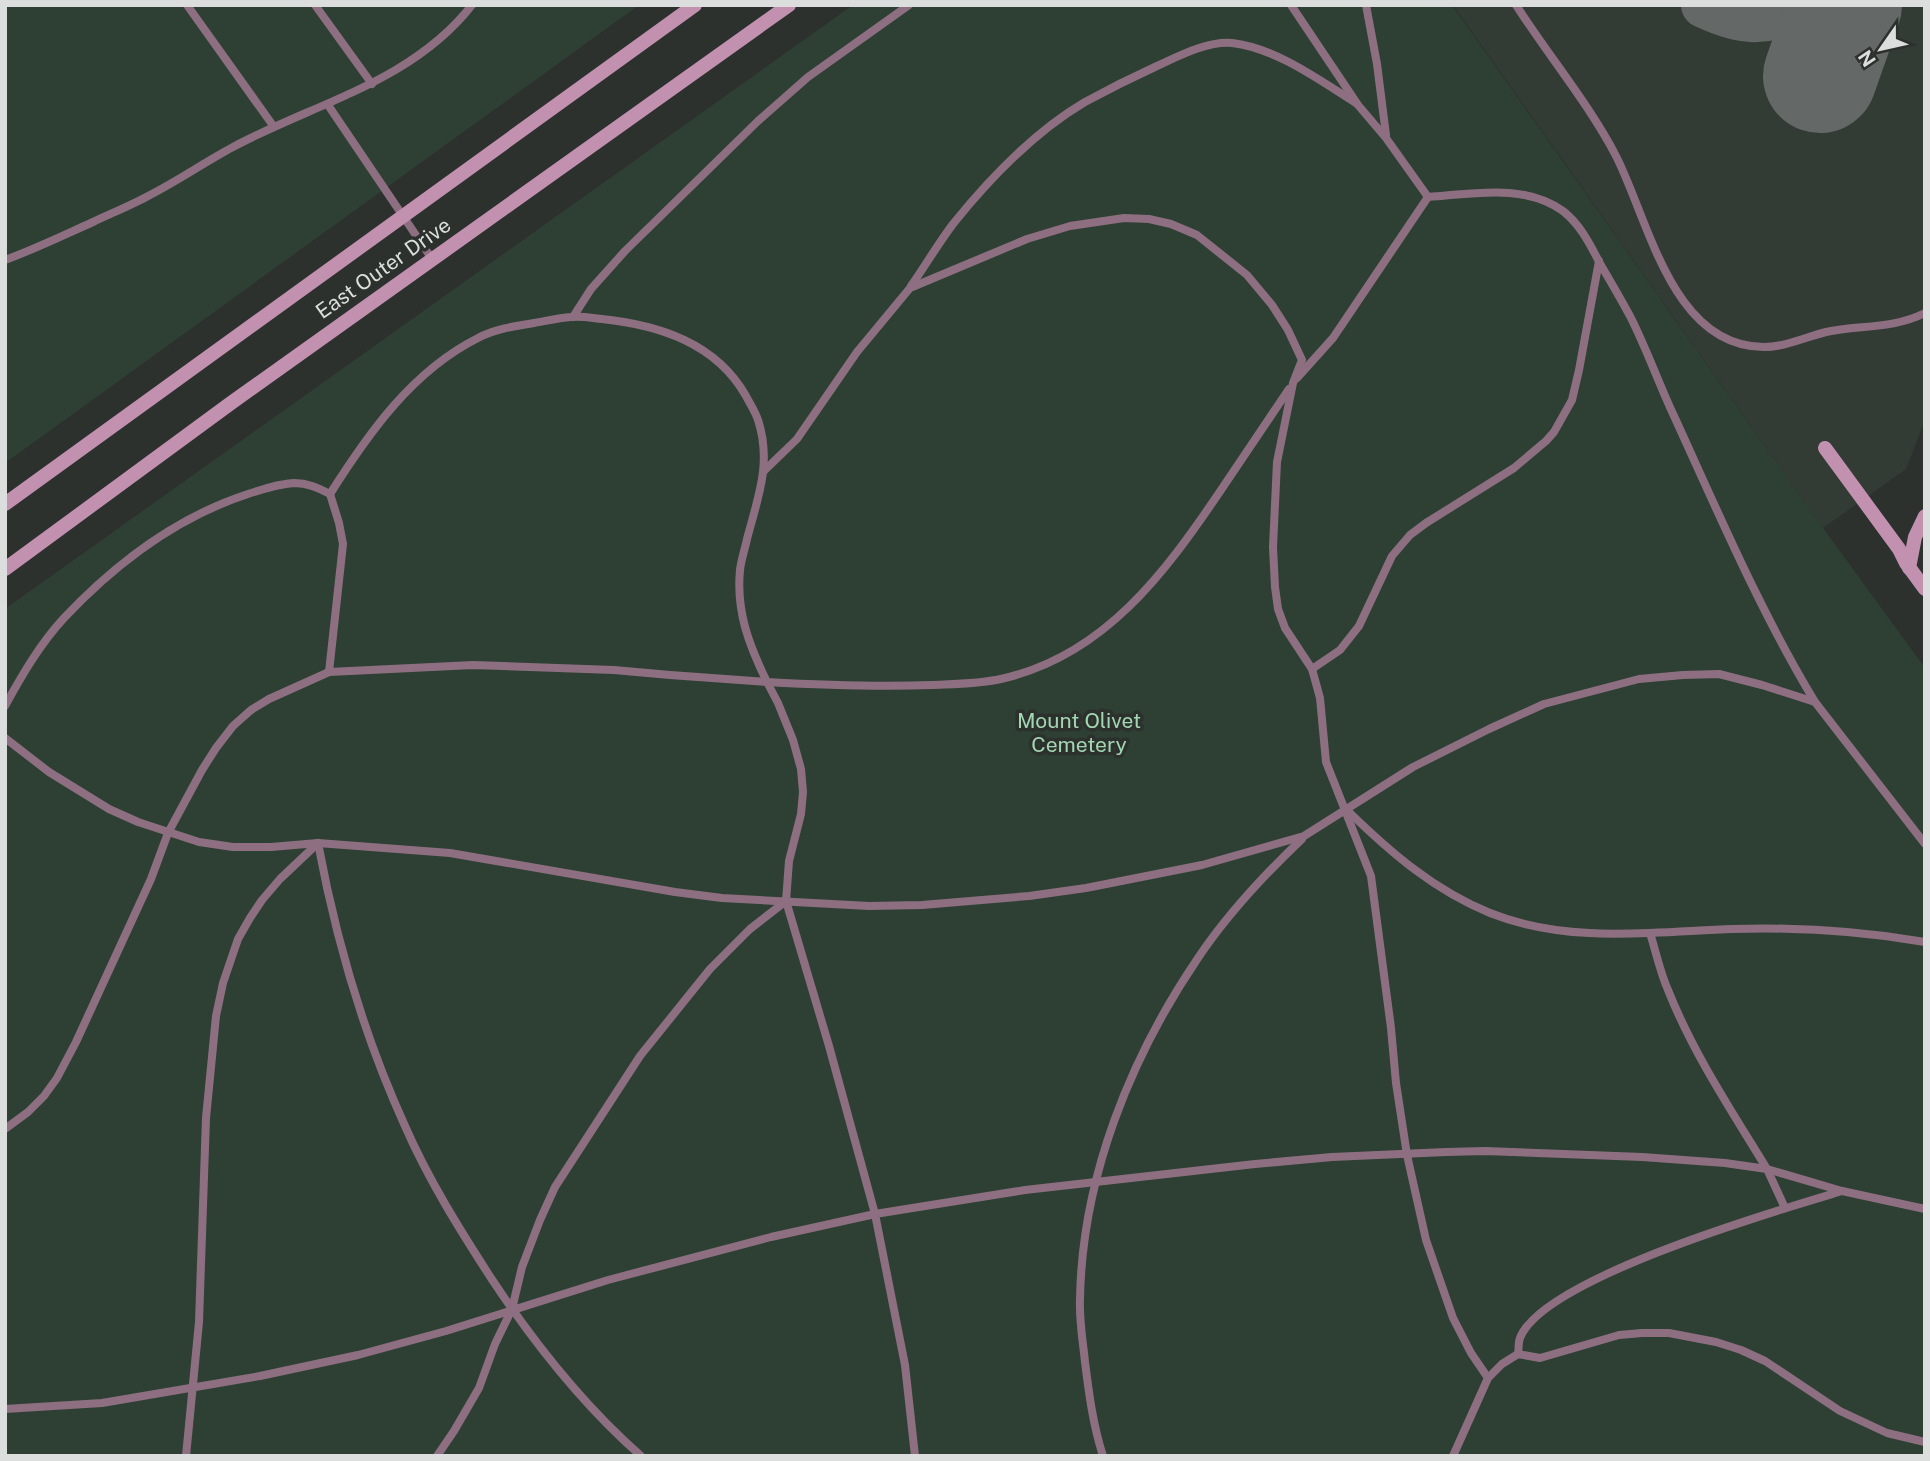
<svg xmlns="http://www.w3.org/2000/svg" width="1930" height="1461" font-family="'Public Sans',sans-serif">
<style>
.built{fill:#323c35}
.green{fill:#2e4033}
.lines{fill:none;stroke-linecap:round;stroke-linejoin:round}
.taxiway{stroke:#646866;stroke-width:46}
.runway{stroke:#646866;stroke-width:114}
.lane{stroke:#8e6f82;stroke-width:8}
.secondary{stroke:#c391b0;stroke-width:14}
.labels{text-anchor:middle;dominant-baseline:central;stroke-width:7;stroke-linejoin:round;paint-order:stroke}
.street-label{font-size:21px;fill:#dbdedc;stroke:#2d312e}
.park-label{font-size:21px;fill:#a2d6b0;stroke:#2d312e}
</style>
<rect width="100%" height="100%" fill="#2d312e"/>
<!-- built -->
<path class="built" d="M1453,5H1925V420L1906,469L1823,528Z"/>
<!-- green -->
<g class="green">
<path d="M5,5H639L5,463Z"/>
<path d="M853,5H1452L1823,528L1925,668V1456H5V609Z"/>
</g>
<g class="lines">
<!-- taxiway -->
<path class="taxiway" d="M1704,5C1742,23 1766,25 1804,5"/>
<!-- runway -->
<path class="runway" d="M1820,76L1845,5"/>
<!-- lane -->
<g class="lane">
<path d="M187,5L274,127"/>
<path d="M315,5L372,84"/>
<path d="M1291,5L1358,105L1386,138L1428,197C1473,194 1524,183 1563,211C1582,226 1591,247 1602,267C1612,284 1622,301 1631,318C1647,350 1659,384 1674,416C1718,512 1760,611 1815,702"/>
<path d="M1366,5L1377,64L1386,135"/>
<path d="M1516,5C1548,55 1589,104 1616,156C1649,221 1672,347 1764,347C1785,347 1806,337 1826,332C1860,325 1893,329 1925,313"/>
<path d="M328,105L432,259"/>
<path d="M5,260C35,249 64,235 93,222C112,213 132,205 150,195C179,180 205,162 233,147C315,103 412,82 472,5"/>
<path d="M911,286C925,266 938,244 953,224C990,178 1034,132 1085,102C1109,89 1133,77 1157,66C1179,56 1207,41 1232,43C1276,48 1319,80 1356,103"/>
<path d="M573,317L591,289L625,251L758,121L808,77L909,5"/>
<path d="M1297,378L1333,338L1428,197"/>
<path d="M764,471L797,439L857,352L910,288L1027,239L1070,226L1124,218L1149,219L1171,224L1197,235L1247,275L1272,305L1288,330L1302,360L1293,383L1277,462L1273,547L1275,587L1278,609L1285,628L1312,669L1320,698L1326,762L1371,876L1391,1028L1396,1083L1407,1155L1426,1240L1453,1318L1471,1353L1488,1378"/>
<path d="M330,494C368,434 412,371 478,338C495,329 515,326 534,323C546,321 558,318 571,317C581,316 592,318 602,319C659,325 716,343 746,396C750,404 755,411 758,420C772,463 758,497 747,539C745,549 741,560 740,570C736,612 749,645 767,682C821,685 877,687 932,685C954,684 978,684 1001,679C1104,656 1165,573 1221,490C1244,456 1266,423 1289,389"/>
<path d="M1312,669L1340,650L1359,626L1392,556L1410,535L1426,523L1514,468L1546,441L1554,432L1572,400L1579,370L1599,261"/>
<path d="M5,706C22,675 40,644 64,618C115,564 177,517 248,494C263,489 278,484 294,483C308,483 318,488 330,494L339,523L343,544L329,672"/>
<path d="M5,738L49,772L109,809L138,822L199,842L233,847H271L318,843L450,853L675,892L722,898L869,906L922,905L1029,896L1086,888L1202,865L1304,836L1413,767L1489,729L1544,704L1639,679L1683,675L1719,674L1762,685L1815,702L1925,844"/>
<path d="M1348,811C1391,853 1434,890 1490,913C1568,944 1652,932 1733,929C1798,927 1861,931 1925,942"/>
<path d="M318,843C336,940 364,1036 405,1126C428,1179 460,1230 491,1278C534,1343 583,1405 641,1456"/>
<path d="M1650,933C1656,952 1660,972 1668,990C1693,1053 1731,1110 1767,1169L1842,1191L1925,1209"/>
<path d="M5,1129L28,1112L44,1096L57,1078L76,1042L151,879L168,833L202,770L216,748L233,726L251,710L269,699L329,672L473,665L614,670L670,675L767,682L778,703L793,740L801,769L803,792L801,814L789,861L786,901L829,1046L875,1214L905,1365L915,1456"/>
<path d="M1518,1354C1519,1349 1518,1343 1520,1338C1543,1278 1779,1210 1842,1191"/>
<path d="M5,1409L102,1403L260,1376L358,1355L446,1331L608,1280L771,1237L875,1214L1025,1190L1255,1164L1332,1157L1446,1152L1485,1151L1642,1157L1725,1163L1767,1169L1785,1208"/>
<path d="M186,1456L199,1322L206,1118L216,1016L223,983L238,939L250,918L262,900L280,879L318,843"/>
<path d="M437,1456L454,1431L479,1388L495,1344L512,1309L522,1267L540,1220L555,1187L640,1056L710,969L750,929L786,901"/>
<path d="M1103,1456C1093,1425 1089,1394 1085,1362C1083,1342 1079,1320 1080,1299C1082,1178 1130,1058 1198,958C1227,915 1264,875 1302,839"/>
<path d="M1453,1456L1488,1378L1502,1364L1518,1354L1540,1358L1619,1335L1642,1333H1669L1716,1342L1741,1350L1765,1361L1840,1411L1887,1433L1925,1442"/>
</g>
<!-- secondary -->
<g class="secondary">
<path d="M1825,448L1899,549L1906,563L1925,589"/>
<path d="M5,504L695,5"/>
<path d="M1909,568L1915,537L1925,516"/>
<path d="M5,569L231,403L789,5"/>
</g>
</g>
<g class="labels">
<!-- street labels -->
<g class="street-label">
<text transform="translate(383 268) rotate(-35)">East Outer Drive</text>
</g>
<!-- park labels -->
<g class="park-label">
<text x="1079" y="720">Mount Olivet<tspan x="1079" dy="24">Cemetery</tspan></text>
</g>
</g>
<!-- border -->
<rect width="1930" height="1461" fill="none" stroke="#dbdedc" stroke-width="14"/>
<!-- north arrow -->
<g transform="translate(1881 49) rotate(236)" stroke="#2d312e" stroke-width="5" paint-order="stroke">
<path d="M0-5L12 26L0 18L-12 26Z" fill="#dbdedc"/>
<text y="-10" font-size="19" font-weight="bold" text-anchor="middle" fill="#dbdedc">N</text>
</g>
</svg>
